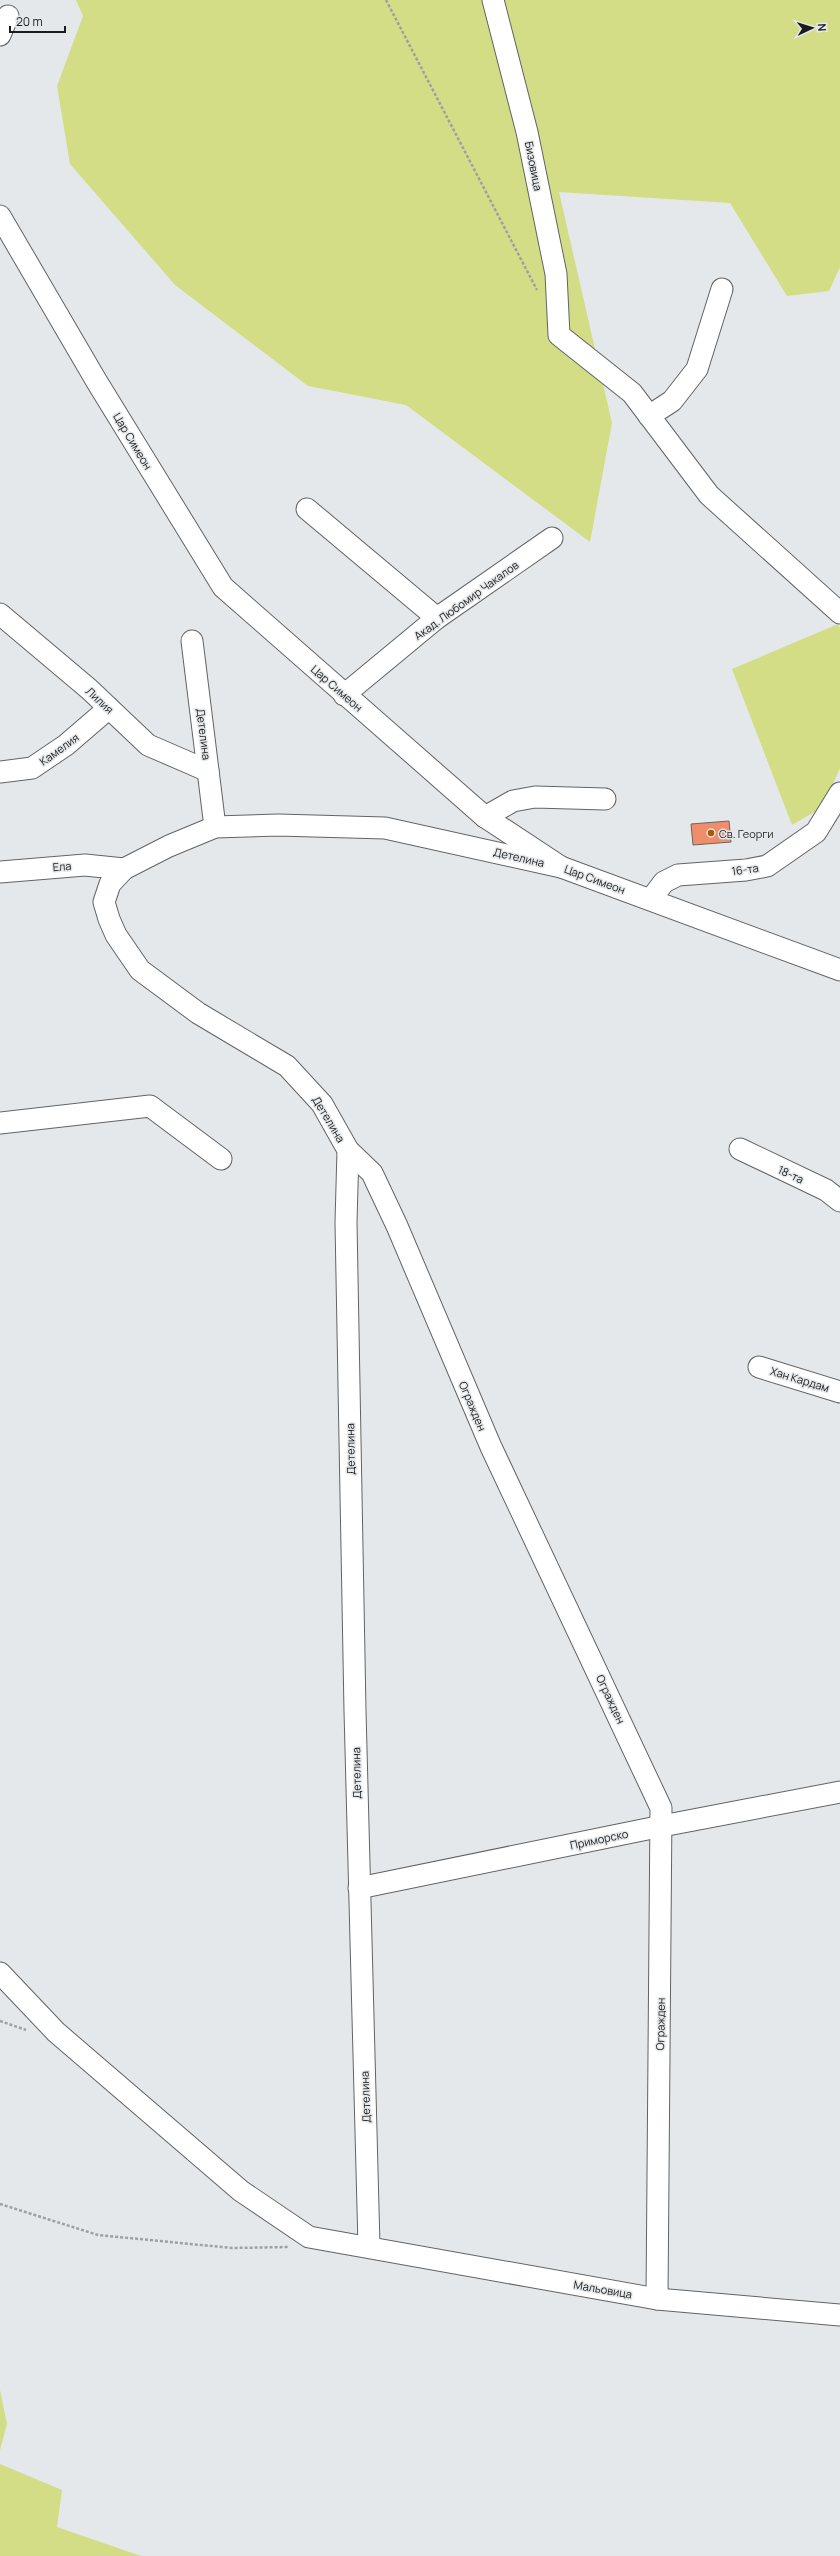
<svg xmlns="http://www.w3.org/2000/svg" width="840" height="2556" font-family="Manrope,sans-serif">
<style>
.green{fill:#d2dd86}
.building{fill:#f08e6c;stroke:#696665}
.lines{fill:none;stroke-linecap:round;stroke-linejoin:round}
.minor-casing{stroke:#616465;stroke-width:23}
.path{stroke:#9ea0a2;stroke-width:2.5;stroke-dasharray:3 2;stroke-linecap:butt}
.minor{stroke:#fff;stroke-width:21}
.poi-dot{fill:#b25400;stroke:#e5e8ea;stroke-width:1.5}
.labels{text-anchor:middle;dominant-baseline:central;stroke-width:3;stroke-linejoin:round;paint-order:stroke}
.street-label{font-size:11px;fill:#1a1b1c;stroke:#e5e8ea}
.poi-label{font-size:11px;fill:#1a1b1c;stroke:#e5e8ea;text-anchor:start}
</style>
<rect width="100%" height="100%" fill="#e5e8ea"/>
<!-- green -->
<g class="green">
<path d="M76,0H840V267L829,291L787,296L730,203L559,192L612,423L590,542L406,405L308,386L175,285L70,164L57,86L83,16Z"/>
<path d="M838,624L840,628V768L823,807L792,825L732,669Z"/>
<path d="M0,2390L7,2424L0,2450Z"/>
<path d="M0,2464L62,2490L57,2527L141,2556H0Z"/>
</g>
<!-- building -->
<path class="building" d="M729,821L731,842L693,845L691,824Z"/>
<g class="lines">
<!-- minor casing -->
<g class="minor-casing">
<g id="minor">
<path d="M493,0L527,132L556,274L559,335L632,393L709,495L840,613"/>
<path d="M0,35L8,16"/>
<path d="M0,216L97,382L223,587L485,817L561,867L840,970"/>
<path d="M649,416L672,401L697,369L722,289"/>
<path d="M307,509L437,618"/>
<path d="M0,614L89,689L148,745L208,771"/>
<path d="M192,641L215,827"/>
<path d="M344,695L437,618L552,538"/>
<path d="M0,772L32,768L66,745L109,708"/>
<path d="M485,817L513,801L535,797L605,799"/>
<path d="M0,872L85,865L124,869"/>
<path d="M651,899L664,882L678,875L746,870L767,866L816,832L840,793"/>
<path d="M0,1123L150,1106L221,1159"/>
<path d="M740,1149L826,1190L840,1201"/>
<path d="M348,1150L372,1173L397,1226L491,1447L661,1808L657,2299"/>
<path d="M759,1367L840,1392"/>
<path d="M359,1888L662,1826L840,1792"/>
<path d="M0,1973L56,2032L241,2191L309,2237L657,2299L840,2315"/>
<path d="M369,2246L355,1711L346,1222L348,1150L322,1104L287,1066L198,1013L140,970L116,935L109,919L104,902L110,884L124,869L169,846L215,827L278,825L385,828L561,867"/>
</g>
</g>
<!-- path -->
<g class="path">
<path d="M386,0L537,290"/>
<path d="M0,2021L26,2030"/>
<path d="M0,2204L98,2235L232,2248L288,2247"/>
</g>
<!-- minor -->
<use href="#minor" class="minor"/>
</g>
<!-- markers -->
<circle class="poi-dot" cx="711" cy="833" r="4"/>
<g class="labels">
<!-- street labels -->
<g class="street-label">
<text transform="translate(534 166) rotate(79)">Бизовица</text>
<text transform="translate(133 441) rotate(59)">Цар Симеон</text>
<text transform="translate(466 600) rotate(-36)">Акад. Любомир Чакалов</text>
<text transform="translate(337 688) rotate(41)">Цар Симеон</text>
<text transform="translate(100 700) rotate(43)">Лилия</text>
<text transform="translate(204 734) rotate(83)">Детелина</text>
<text transform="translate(59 749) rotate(-36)">Камелия</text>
<text transform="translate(519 857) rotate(13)">Детелина</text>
<text transform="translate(62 866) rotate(-4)">Ела</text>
<text transform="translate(745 869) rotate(-8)">16-та</text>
<text transform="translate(595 879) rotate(20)">Цар Симеон</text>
<text transform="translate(329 1119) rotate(59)">Детелина</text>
<text transform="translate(791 1174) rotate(25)">18-та</text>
<text transform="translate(800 1379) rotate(17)">Хан Кардам</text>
<text transform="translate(473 1406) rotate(67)">Огражден</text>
<text transform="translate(350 1449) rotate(-91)">Детелина</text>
<text transform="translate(611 1699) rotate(65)">Огражден</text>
<text transform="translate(356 1773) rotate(-91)">Детелина</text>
<text transform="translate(599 1839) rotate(-12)">Приморско</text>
<text transform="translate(660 2024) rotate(-89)">Огражден</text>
<text transform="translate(365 2097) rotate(-92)">Детелина</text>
<text transform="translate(603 2289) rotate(10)">Мальовица</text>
</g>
<!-- poi labels -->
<g class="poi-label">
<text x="719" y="833">Св. Георги</text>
</g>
</g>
<!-- north arrow -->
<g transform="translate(812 28) rotate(86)" stroke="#e5e8ea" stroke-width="3" paint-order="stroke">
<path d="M0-3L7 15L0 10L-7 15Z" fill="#1a1b1c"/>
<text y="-6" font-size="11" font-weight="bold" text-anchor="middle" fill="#1a1b1c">N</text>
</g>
<!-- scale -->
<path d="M10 26v6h55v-6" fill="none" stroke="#1a1b1c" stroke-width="2"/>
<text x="16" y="26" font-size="12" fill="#1a1b1c" stroke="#e5e8ea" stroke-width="3" paint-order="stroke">20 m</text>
</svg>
